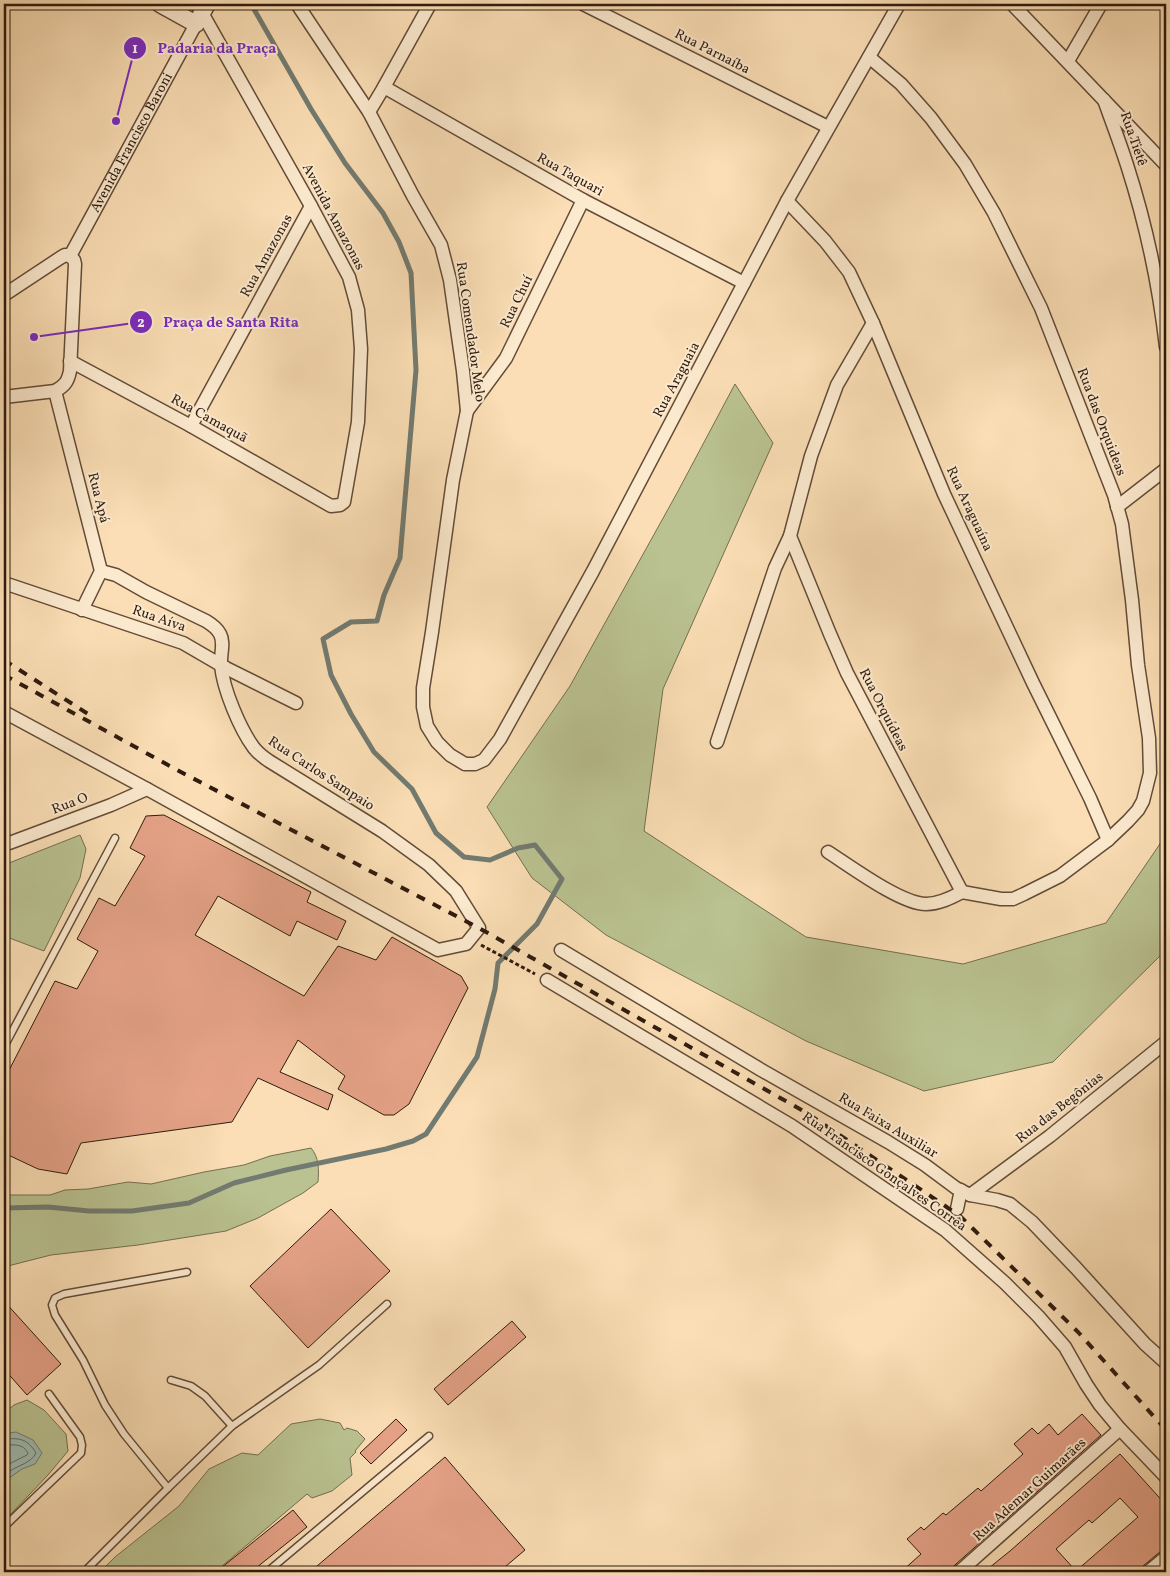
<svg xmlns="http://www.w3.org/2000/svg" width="1170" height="1576" font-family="Vollkorn,serif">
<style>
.green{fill:#bac291;stroke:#746e50}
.water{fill:#9fbbb3;stroke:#727b71}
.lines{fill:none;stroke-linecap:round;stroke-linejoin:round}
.shore{stroke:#676b61;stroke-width:1}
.stream{stroke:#727b71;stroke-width:5}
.building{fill:#e5a287;stroke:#2f1b0f;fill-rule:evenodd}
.service-casing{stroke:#624c38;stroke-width:9}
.minor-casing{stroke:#624c38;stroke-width:15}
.tertiary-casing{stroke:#624c38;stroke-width:19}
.path{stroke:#2f1b0f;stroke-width:3;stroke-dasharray:4 2.5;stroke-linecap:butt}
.service{stroke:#fceacf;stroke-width:6}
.minor{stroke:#fceacf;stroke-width:12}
.tertiary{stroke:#fceacf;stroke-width:16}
.rail{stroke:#2f1b0f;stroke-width:4;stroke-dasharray:9 9;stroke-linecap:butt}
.labels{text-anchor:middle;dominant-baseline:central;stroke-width:4;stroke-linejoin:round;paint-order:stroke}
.street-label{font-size:14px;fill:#2f1b0f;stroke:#fceacf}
.leader{fill:none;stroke:#7b2cbf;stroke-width:2}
.callout-dot{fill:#7b2cbf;stroke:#fceacf;stroke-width:2}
.mark-label{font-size:15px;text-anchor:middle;font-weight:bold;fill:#fff}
.callout-label{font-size:15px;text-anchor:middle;font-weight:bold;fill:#7b2cbf;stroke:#fceacf;stroke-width:4;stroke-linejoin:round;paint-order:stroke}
</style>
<rect width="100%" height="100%" fill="#fbdeb5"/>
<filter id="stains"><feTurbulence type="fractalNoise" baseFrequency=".004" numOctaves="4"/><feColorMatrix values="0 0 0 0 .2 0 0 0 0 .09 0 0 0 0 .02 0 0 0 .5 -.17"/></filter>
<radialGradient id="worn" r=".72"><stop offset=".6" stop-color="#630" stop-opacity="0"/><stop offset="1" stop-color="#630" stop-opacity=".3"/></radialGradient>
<!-- green -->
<g class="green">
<path d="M735,384L773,443L663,689L644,831L806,937L963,964L1106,923L1166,835V950L1053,1062L924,1091L806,1041L606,935L532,878L487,807L570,686L677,493Z"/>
<path d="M80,835L86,849L80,878L44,951L4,936V865Z"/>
<path d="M311,1148C319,1157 319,1170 318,1182L303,1193L258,1218L226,1231L138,1245L51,1255L4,1267V1195H50L65,1190L88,1189L128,1182L151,1184L204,1172L244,1165L270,1156Z"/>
<path d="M27,1400L44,1410L66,1434L68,1451L48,1475L9,1516L4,1520V1413L14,1405Z"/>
<path d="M320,1419L340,1423L344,1430L347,1428L357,1431L365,1439L355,1451L356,1452L350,1458L352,1475L332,1491L312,1498L307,1494L215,1572H100L115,1557L179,1506L209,1469L242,1453L258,1455L291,1424Z"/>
</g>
<!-- water -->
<path class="water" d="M16,1432L33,1440L42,1453L35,1464L22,1469L9,1478L4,1474V1434Z"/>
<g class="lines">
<!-- shore -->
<g class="shore">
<path d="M4,1439C19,1438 27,1438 36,1453C31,1463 19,1465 10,1471L4,1470"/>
<path d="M4,1445C13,1445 23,1443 28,1453L27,1455L9,1464H4"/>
</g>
<!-- stream -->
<path class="stream" d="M4,1208L48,1207L89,1211H132L189,1203L234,1183L286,1170L386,1149L413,1141L426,1134L477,1057L495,989L498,963L537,924L562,879L535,845L518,848L490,860L464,857L436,833L412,789L374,752L351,714L331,675L323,639L351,622L377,621L384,595L400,558L416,370L411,273L399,242L383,213L345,163L311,109L251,4"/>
</g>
<!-- building -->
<g class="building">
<path d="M164,815L311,892L307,902L346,921L337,940L297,921L290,936L218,896L195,935L304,996L338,946L376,960L392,937L461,976L468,988L409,1104L394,1115H384L338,1089L345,1076L298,1040L280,1072L333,1095L328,1110L258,1078L232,1122L81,1143L67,1174L38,1169L4,1153V1080L55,981L77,989L98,951L77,939L99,898L115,906L145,856L130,848L146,816Z"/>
<path d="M331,1209L390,1271L308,1348L250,1286Z"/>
<path d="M4,1301L61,1364L27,1395L4,1369Z"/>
<path d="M512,1321L526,1337L448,1405L434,1389Z"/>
<path d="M1082,1414L1101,1435L947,1572H901L921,1554L907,1539L921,1527L924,1530L943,1513L946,1515L978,1488L981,1491L1006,1469L1023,1454L1014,1444L1032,1428L1038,1434L1049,1424L1058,1435Z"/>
<path d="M396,1419L407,1430L371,1464L360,1453Z"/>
<path d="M1120,1454L1166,1505V1549L1161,1551L1143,1566L1140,1572H984L1010,1551ZM1120,1498L1138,1517L1076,1571L1056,1549L1089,1520L1092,1523Z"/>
<path d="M445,1457L525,1550L499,1572H310Z"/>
<path d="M293,1510L307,1527L251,1572H216Z"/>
</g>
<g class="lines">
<!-- service casing -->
<g class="service-casing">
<g id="service">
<path d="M4,1047L115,838"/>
<path d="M171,1380L191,1386L205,1396L232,1426"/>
<path d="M168,1488L232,1426L319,1365L387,1304"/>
<path d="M4,1527L81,1453L82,1445L80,1437L49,1394"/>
<path d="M84,1572L168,1488L124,1434L105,1405L83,1360L55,1315L52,1305L55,1298L64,1294L187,1272"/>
<path d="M267,1572L429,1436"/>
</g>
</g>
<!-- minor casing -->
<g class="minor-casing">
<g id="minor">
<path d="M297,4L369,112L413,196L441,245L450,280L463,371L467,411L453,480L432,632L423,688V707L427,726L437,742L450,755L465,764H475L484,760L500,739L593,571L787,201L899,4"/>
<path d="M583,4L828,127"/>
<path d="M1012,4L1166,165"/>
<path d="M869,57L901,84L931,118L965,164L994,213L1041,308L1114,495L1122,524L1132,600L1138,665L1149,738L1150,773L1143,801L1138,810L1128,821L1108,840L1060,876L1024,894L1013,899H1001L962,892"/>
<path d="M1068,61L1101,4"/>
<path d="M384,87L583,200L744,283"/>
<path d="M1104,100C1112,122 1120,143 1127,165C1146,224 1159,285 1166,347"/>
<path d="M369,112L384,87L430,4"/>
<path d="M787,201L825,241L849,272L873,323L944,494L1033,683L1090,798L1108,840"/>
<path id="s1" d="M70,256L196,24"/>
<path d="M4,295L60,258L65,255L70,256"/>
<path d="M70,361L191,426L331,506L340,505L344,502L358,422L361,349L358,310L349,277L311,206L197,4"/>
<path d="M55,391L101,571L82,610"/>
<path d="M4,397L55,391C65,386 68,381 70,371L75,264L74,260L70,256"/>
<path d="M467,411L506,358L583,200"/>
<path d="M191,426L311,206"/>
<path d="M1117,507L1166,469"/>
<path d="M790,536L830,634L847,673L962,892"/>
<path d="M4,583L183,643L226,668L296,703"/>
<path d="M4,712L147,789L438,950L466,944L479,928L456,891L429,865L382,831L269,761C263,757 258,753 254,748C240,729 223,689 221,665C220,655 225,643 220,634C217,628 211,624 206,621L146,592L116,575L101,571"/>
<path d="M717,742L775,568L790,536L811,456L837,385L873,323"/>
<path d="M4,845L111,805L147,789"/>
<path d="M828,852C850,866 901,904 926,904C939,904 951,898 962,892"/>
<path d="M561,950L763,1071L888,1142L925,1165L956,1188L970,1195L997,1200L1010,1204L1032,1222L1076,1268L1145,1344L1166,1363"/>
<path d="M547,980L792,1126L945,1230L1005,1283L1038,1316L1065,1347L1086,1384L1100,1405L1120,1429L1166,1477"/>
<path d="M970,1195L1050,1136L1166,1042"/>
<path d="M957,1209L961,1190"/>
<path d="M959,1572L1120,1429"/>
<path d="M1148,1572L1166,1557"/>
</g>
</g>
<!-- tertiary casing -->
<g class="tertiary-casing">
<path id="tertiary" d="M160,4L196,24L207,4"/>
</g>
<!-- path -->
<path class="path" d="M481,945L535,974"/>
<!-- service -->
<use href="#service" class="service"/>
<!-- minor -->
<use href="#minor" class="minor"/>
<!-- tertiary -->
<use href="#tertiary" class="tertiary"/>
<!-- rail -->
<g class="rail">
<path d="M4,660L88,714"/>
<path d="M4,675L179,771L479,928L807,1113L960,1216L1078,1332L1166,1430"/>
</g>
</g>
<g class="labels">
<!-- street labels -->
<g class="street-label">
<text transform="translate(712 52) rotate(27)">Rua Parnaíba</text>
<text transform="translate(1133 139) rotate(71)">Rua Tietê</text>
<text stroke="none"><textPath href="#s1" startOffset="129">Avenida Francisco Baroni</textPath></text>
<text transform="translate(570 175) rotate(29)">Rua Taquari</text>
<text transform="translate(333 217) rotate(62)">Avenida Amazonas</text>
<text transform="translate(267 256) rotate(-61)">Rua Amazonas</text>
<text transform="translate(517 302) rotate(-64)">Rua Chuí</text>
<text transform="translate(470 332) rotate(82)">Rua Comendador Melo</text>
<text transform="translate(677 380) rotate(-62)">Rua Araguaia</text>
<text transform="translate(209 419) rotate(29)">Rua Camaquã</text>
<text transform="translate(1101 422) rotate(69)">Rua das Orquideas</text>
<text transform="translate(98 498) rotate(76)">Rua Apá</text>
<text transform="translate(969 509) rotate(65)">Rua Araguaína</text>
<text transform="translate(159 619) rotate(19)">Rua Aíva</text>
<text transform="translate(883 710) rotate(63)">Rua Orquídeas</text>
<text transform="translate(321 774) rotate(33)">Rua Carlos Sampaio</text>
<text transform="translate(70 804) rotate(-21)">Rua O</text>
<text transform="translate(1060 1108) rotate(-38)">Rua das Begônias</text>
<text transform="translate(888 1126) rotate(31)">Rua Faixa Auxiliar</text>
<text transform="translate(884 1172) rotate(35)">Rua Francisco Gonçalves Corrêa</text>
<text transform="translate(1030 1490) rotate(-42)">Rua Ademar Guimarães</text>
</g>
</g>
<!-- callouts -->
<path class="leader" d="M116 121L135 48M34 337L141 322"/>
<g class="callout-dot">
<circle cx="116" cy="121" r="5"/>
<circle cx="34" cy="337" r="5"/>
<circle cx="135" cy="48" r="12"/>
<circle cx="141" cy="322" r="12"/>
</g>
<g class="mark-label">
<text x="135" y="53">1</text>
<text x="141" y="327">2</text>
</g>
<g class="callout-label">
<text x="217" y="53">Padaria da Praça</text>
<text x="231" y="327">Praça de Santa Rita</text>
</g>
<!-- margin -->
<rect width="1170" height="1576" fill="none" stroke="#fbdeb5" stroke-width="20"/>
<rect x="5" y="5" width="1160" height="1566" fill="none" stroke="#2f1b0f" stroke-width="2.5"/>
<rect x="10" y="10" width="1150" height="1556" fill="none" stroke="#2f1b0f"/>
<rect width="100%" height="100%" filter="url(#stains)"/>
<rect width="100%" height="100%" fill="url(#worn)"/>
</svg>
